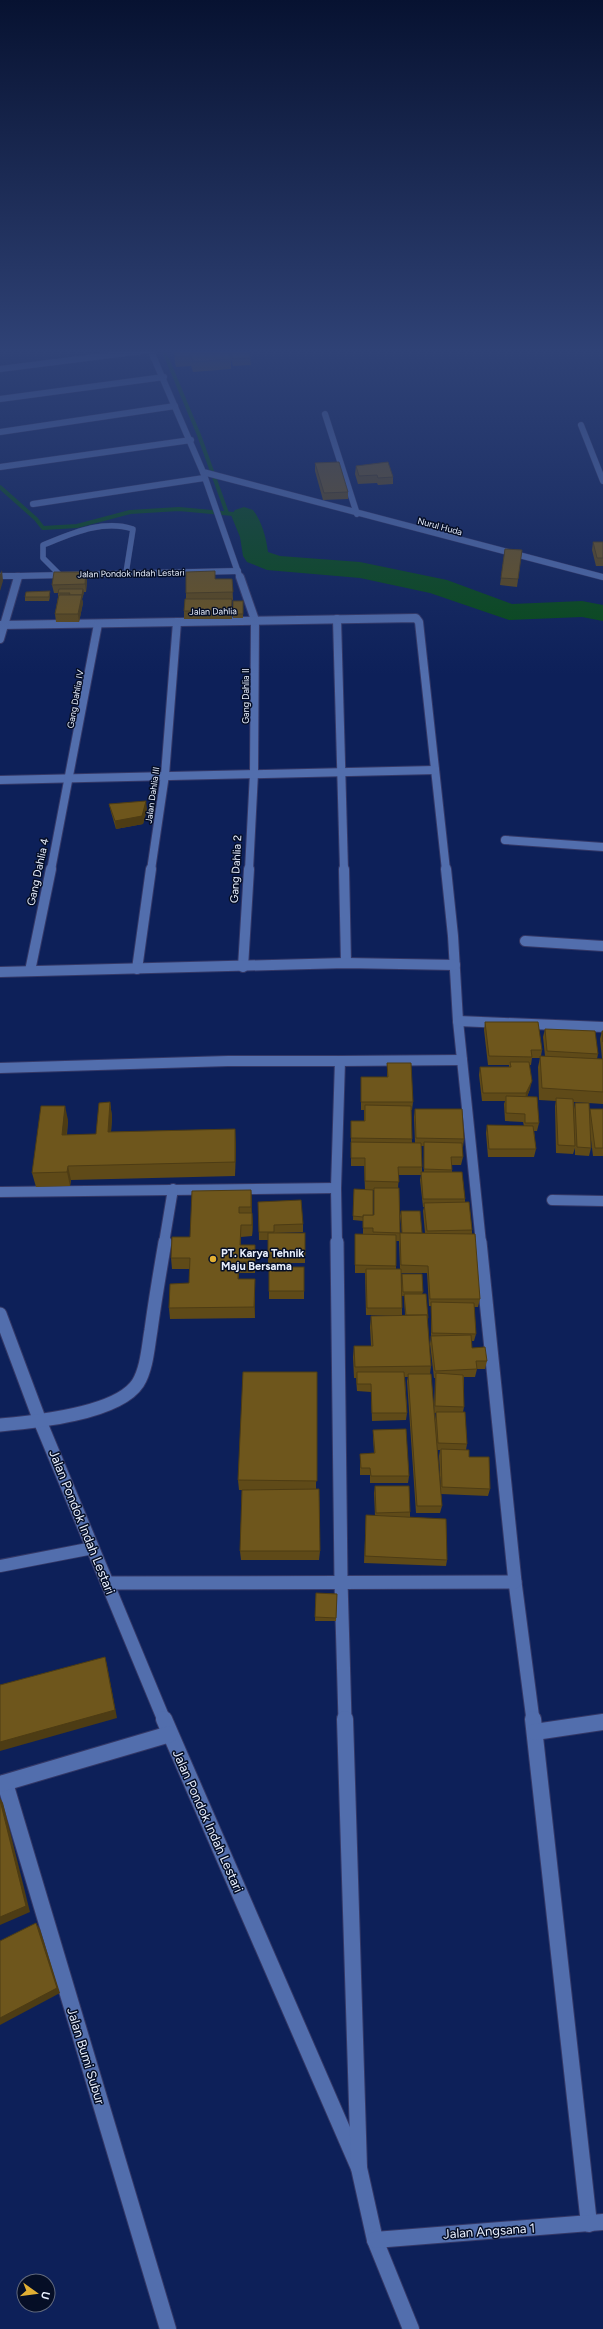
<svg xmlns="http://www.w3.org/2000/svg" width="603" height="2329" font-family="Figtree,sans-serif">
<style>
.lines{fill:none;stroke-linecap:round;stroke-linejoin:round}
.stream{stroke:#064b14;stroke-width:4}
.river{fill:#064b14;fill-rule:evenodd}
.service-far1-casing{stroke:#343867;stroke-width:6}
.service-casing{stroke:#343867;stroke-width:14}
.minor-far4-casing{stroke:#343867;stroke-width:7}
.minor-far3-casing{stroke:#343867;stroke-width:10}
.minor-far2-casing{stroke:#343867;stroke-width:12}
.minor-far1-casing{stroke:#343867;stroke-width:15}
.minor-casing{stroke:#343867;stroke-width:18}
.tertiary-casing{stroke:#343867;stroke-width:7}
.service-far1{stroke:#526ead;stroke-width:5.5}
.service{stroke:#526ead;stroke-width:12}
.minor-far4{stroke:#526ead;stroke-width:6}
.minor-far3{stroke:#526ead;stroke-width:8}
.minor-far2{stroke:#526ead;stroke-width:10}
.minor-far1{stroke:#526ead;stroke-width:13}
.minor{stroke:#526ead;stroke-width:16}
.tertiary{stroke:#526ead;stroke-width:6}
.wall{fill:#5f4a18;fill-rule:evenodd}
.shaded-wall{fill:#4d3c14}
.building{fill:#6e561c;stroke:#4d3c14}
.poi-dot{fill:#e1af34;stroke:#050e26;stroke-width:1.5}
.labels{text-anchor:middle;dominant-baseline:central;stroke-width:3;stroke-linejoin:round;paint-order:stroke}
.far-street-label{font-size:9px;fill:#e9f0fe;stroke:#050e26}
.street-label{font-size:11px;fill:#e9f0fe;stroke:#050e26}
.poi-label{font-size:11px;font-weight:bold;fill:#e9f0fe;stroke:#050e26;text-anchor:start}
.near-street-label{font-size:13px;fill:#e9f0fe;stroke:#050e26}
</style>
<rect width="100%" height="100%" fill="#0d2059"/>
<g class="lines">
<!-- stream -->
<g class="stream">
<path d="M163,349L199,435L227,513"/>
<path d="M0,487L36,519L43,528L77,526L130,512L179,509L244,515"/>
</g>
<!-- river -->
<path class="river" d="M244,507L253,510C262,522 266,537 268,552L280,556L360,562L447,580L512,604L582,601L603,605V621L582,617L509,620L430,593L360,578L267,570L247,562L243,556L240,537L231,515L235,510Z"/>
<!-- service-far1 casing -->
<g class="service-far1-casing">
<path id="service-far1" d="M59,574L43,558V545C71,534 102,519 133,529L126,573"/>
</g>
<!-- service casing -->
<g class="service-casing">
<path id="service" d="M0,1566L93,1548"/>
</g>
<!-- minor-far4 casing -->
<g class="minor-far4-casing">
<g id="minor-far4">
<path d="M0,369L150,350"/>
<path d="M0,399L164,377"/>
<path d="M325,414L357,514"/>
<path d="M581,425L603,481"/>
<path d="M0,432L175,406"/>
<path d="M0,467L191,440"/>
<path d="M203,472L240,578"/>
<path d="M33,504L204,478"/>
<path d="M0,576H18"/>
<path d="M17,578L18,576L238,571"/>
</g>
</g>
<!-- minor-far3 casing -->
<g class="minor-far3-casing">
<g id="minor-far3">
<path d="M240,577L255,620L254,773L249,870"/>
<path d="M337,619L344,870"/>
<path d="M0,625L416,618L419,622L446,870"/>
<path d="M0,639L18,577"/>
<path d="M0,780L435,770"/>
<path d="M505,840L603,847"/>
<path d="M51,870L98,624"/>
<path d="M151,870L165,775L177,622"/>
</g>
</g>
<!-- minor-far2 casing -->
<g class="minor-far2-casing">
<g id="minor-far2">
<path d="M344,869L346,963"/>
<path d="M446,869L453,936L458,1021L481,1243"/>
<path d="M525,941L603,946"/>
<path d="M243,967L249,869"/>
<path d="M137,969L151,869"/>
<path d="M30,971L51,869"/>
<path d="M0,972L346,963L455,965"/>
<path d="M458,1021L603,1027"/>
<path d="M0,1068L228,1061H340"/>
<path d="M0,1192L336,1188"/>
<path d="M552,1200L603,1201"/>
<path d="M164,1243L173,1189"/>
<path d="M337,1243L336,1188L340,1061L462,1060"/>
</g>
</g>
<!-- minor-far1 casing -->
<g class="minor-far1-casing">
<g id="minor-far1">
<path d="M337,1242L341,1581L345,1720"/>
<path d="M480,1242L515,1582L533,1720"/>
<path d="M0,1314L40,1421L164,1720"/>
<path d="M0,1425C34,1422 118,1414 138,1383C147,1368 148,1347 151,1330C155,1300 160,1271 165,1242"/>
<path d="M107,1583L515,1582"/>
</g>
</g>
<!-- minor casing -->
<g class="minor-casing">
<g id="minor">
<path d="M164,1719L359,2168L375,2240L411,2329"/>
<path d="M345,1719L359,2168"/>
<path d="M533,1719L589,2224"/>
<path d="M535,1732L603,1722"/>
<path d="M5,1783L168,2329"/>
<path d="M0,1784L170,1734"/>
<path d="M375,2240L603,2222"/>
</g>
</g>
<!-- tertiary casing -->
<g class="tertiary-casing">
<path id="tertiary" d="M150,349L203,472L603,577"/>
</g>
<!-- service-far1 -->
<use href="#service-far1" class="service-far1"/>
<!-- service -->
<use href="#service" class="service"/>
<!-- minor-far4 -->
<use href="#minor-far4" class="minor-far4"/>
<!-- minor-far3 -->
<use href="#minor-far3" class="minor-far3"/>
<!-- minor-far2 -->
<use href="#minor-far2" class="minor-far2"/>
<!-- minor-far1 -->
<use href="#minor-far1" class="minor-far1"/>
<!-- minor -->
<use href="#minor" class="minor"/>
<!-- tertiary -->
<use href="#tertiary" class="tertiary"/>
</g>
<!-- wall -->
<g class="wall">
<path d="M172,349H227L231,359V369L193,372L191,366L176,367L175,362L174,352L188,351V350L172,351Z"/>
<path d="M228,349H248L250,358L251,365L233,366Z"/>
<path d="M315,463L348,492V499L323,500L315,471Z"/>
<path d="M356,466L393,477V484L378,485L377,483L358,484L355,474Z"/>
<path d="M593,542H603V566H596L592,550Z"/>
<path d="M505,549L522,550L517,587L500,585Z"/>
<path d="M215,579H232L233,600H232V619H184V611L186,599V593Z"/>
<path d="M87,580L86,592H84L82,599L83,603L79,622H56L55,614L58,597V593H54L52,585Z"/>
<path d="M50,591V596L49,601H25V597Z"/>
<rect x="233" y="601" width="10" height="17"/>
<path d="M109,804L147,809L143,824L116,829L111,812Z"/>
<path d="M485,1022L542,1050L541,1056H545L543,1037L545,1029L598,1054L597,1059H602L600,1039L602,1031H603V1104L574,1102V1109L575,1103L589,1114L590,1109H603V1156H593L590,1132L591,1148L589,1156L575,1155V1148L573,1154L556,1153L555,1106L556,1101L539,1100L538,1067L540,1058H532L531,1065H529L530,1089L527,1097L539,1123L537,1131H534L536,1149L534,1157H488L486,1133L487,1125L524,1126L523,1122L505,1121L504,1104L505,1101H482L479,1075L480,1067H509V1065H488L484,1030Z"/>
<path d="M387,1063L413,1102L412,1110H411L412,1143H415L414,1117L415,1109L464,1139L463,1147H462L463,1157L461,1165H452V1172L465,1199V1202L472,1230V1234L480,1299L478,1307H474L476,1334L474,1341H471L472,1348L487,1361L485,1369H477L475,1377H464V1407L463,1412L467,1444L466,1450L469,1457L490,1489L488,1496L441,1494L439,1456L440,1450H437L442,1506L440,1513H416L407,1381L408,1377H405L407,1413L406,1420L372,1421L371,1392L357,1391L356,1378H354L353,1357L354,1346H371L370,1327L371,1316L405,1315L404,1296H402V1274L423,1292L422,1294L428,1318L427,1321L431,1366L430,1374L436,1437L435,1420L436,1413H434L435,1378H434L430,1344L431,1336V1306H429L427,1273H401L402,1308V1315H366L365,1273H355V1234H363V1221L353,1220L354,1189L373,1215H374V1190H365L364,1166H351V1121H364V1110H361V1077H387ZM421,1146H424V1172H422V1167ZM399,1175H421L420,1180L423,1207H424L423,1211L425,1233H422L401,1211L400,1216L402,1233H400L398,1188ZM396,1241H399L400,1269H396Z"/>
<path d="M110,1102L112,1117L111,1132L236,1143L235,1176L71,1180L70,1186L36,1187L32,1173L68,1120L67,1135L96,1134Z"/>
<path d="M251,1190L252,1213L253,1225L252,1236L241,1237V1245H255V1273H239L238,1279L255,1291V1318L170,1319L169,1308L189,1283V1269H172L171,1258L190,1237Z"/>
<path d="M258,1202L303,1224V1232L276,1233H305V1263H268V1240H259Z"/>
<path d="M304,1267V1299H269V1291Z"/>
<path d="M317,1372L316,1489L320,1551L319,1560H241L240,1551L242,1490H239L238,1480Z"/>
<path d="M373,1430L409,1476L408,1483H370V1475H360V1454L374,1453L373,1437Z"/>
<path d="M375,1486L410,1512V1517L447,1560L446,1566L364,1563L366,1515L375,1516L374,1493Z"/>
<path d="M316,1593L337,1594L336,1621H315Z"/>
</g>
<!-- shaded-wall -->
<g class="shaded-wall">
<path d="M2,570L3,581L0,591V574Z"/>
<path d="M86,572L87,580L86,592L85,584Z"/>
<path d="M83,589L84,593L82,599L83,603L79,622L78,614Z"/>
<path d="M50,591V596L49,601V597Z"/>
<path d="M232,599V619L231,611Z"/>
<path d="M146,801L147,809L143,824L116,829L115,821Z"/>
<path d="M532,1081L530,1089L525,1101L526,1093Z"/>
<path d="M110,1102L112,1117L110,1146L108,1132Z"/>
<path d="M65,1106L68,1120L65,1150L62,1135Z"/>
<path d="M235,1129L236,1143L235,1176Z"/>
<path d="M68,1166L71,1180L70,1186L67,1172Z"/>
<path d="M251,1190L252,1202V1219L251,1207Z"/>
<path d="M252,1213L253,1225L252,1236Z"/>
<path d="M241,1225V1256L240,1245Z"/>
<path d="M238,1262L239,1273L238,1291Z"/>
<path d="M255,1279V1318L254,1307Z"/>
<path d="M105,1657L107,1665L117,1718L0,1751V1742Z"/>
<path d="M0,1798L3,1803L30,1912L0,1925Z"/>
<path d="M36,1923L40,1929L60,1993L0,2025V2018Z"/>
</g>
<!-- building -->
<g class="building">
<path d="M189,349H227L231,359L193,362L191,356L176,357L174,352L190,351Z"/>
<path d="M230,349H248L250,358L233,359Z"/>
<path d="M339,462L348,492L324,493L315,463Z"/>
<path d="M388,462L393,477L378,478L377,475L359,476L356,466Z"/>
<path d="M593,542H603V558H597Z"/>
<path d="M505,549L522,550L518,579L501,578Z"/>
<path d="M215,571V579H232L233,592L186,593V572Z"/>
<path d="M54,572H86L85,584L52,585Z"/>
<path d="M59,589H83L82,595H69L70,593H58Z"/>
<path d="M50,591L49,597H25L26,592Z"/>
<path d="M59,595H82L78,614H55Z"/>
<path d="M185,599H232L231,611H184Z"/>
<rect x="233" y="601" width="10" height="13"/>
<path d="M146,801L142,816L115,821L109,804Z"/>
<path d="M485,1022H538L542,1050H531L532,1057L489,1056Z"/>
<path d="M545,1029L595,1031L598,1054L547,1051Z"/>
<path d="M602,1031H603V1042Z"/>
<path d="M540,1056L603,1059V1092L542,1088Z"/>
<path d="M510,1062H529L532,1081L526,1093H483L480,1067H511Z"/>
<path d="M387,1063H411L413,1102H361V1077H388Z"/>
<path d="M506,1096L537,1097L539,1123H525V1114L506,1113Z"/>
<path d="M556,1098L573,1099L575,1146L558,1145Z"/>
<path d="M110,1102L108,1132L235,1129V1162L68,1166L67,1172L32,1173L41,1106H65L62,1135L96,1134L99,1103Z"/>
<path d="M575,1103H589L591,1148L577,1147Z"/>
<path d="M365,1105L411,1106L412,1139L351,1138V1121H365Z"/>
<path d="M415,1109H462L464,1139L416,1138Z"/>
<path d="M590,1109H603V1148H595Z"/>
<path d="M487,1125L533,1126L536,1149H489Z"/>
<path d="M351,1142L421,1143L422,1167H398L399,1182L365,1181V1158H351Z"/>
<path d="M424,1142L462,1143L463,1157H451L452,1170L424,1169Z"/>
<path d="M421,1172H462L465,1199H423Z"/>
<path d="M374,1188H399L400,1233L373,1232V1228H363V1215H374Z"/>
<path d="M354,1189L373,1190V1215H363V1217L353,1216Z"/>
<path d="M251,1190V1207H239V1213H252V1225H241L240,1245H255V1262H238V1279H255L254,1307L169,1308L170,1284L189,1283L190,1258H171L172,1237H190L192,1191Z"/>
<path d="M301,1200L303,1224L274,1225V1232H259L258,1202Z"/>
<path d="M469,1202L472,1230L427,1231L424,1203Z"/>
<path d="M401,1211H420L422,1233H402Z"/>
<rect x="268" y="1233" width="37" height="22"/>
<path d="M400,1233L475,1234L480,1299H430L428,1266L401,1265Z"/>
<path d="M355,1234L396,1235V1266L355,1265Z"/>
<rect x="269" y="1267" width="35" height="24"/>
<path d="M366,1269H401L402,1308H367Z"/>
<path d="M402,1274H422L423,1292H403Z"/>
<path d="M404,1294H426L428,1318H427V1315H406Z"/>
<path d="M431,1302L474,1303L476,1334L432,1333Z"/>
<path d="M427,1315L431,1366L355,1367L354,1346H373L371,1316Z"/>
<path d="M471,1335L472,1348L485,1347L487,1361H476L477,1369L435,1371L431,1336Z"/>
<path d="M243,1372H317V1481L238,1480Z"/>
<path d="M357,1372H404L407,1413H372L371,1384H357Z"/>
<path d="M436,1373L463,1375L464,1407L435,1406Z"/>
<path d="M408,1374H431L442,1506H417Z"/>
<path d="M436,1412H465L467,1444L438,1443Z"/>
<path d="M406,1429L409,1476H371L370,1468H361L360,1454L375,1453L373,1430Z"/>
<path d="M441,1449L469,1450V1457H489L490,1489L442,1487Z"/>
<path d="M375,1486H409L410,1512L376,1513Z"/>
<path d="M319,1489L320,1551H240L242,1490Z"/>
<path d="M366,1515L446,1519L447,1560L365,1556Z"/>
<path d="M316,1593L337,1594L336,1618L315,1617Z"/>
<path d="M105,1657L115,1710L0,1742V1685Z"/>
<path d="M0,1800L26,1906L0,1917Z"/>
<path d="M36,1923L57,1988L0,2018V1941Z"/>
</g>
<!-- sky -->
<linearGradient id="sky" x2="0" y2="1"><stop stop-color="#071231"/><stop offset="0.52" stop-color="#2f4276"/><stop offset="1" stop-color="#2f4276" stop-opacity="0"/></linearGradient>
<rect width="603" height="675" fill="url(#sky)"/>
<!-- markers -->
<circle class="poi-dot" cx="213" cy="1259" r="4"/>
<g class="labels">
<!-- far-street labels -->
<g class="far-street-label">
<text transform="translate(440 526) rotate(15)">Nurul Huda</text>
<text transform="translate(131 573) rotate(-1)">Jalan Pondok Indah Lestari</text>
<text transform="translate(213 611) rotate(-1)">Jalan Dahlia</text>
<text transform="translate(245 696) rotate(-90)">Gang Dahlia II</text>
<text transform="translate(75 699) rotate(-80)">Gang Dahlia IV</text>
<text transform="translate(152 795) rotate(-82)">Jalan Dahlia III</text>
</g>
<!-- street labels -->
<g class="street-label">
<text transform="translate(236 869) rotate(-87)">Gang Dahlia 2</text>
<text transform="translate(38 872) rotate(-78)">Gang Dahlia 4</text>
</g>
<!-- poi labels -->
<g class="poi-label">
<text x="221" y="1253">PT. Karya Tehnik<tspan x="221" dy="13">Maju Bersama</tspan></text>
</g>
<!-- near-street labels -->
<g class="near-street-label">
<text transform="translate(82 1522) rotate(68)">Jalan Pondok Indah Lestari</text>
<text transform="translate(208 1821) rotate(66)">Jalan Pondok Indah Lestari</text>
<text transform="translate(86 2056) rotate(73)">Jalan Bumi Subur</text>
<text transform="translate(489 2231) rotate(-4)">Jalan Angsana 1</text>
</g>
</g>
<!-- north arrow -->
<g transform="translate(36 2293) rotate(104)"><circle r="19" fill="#050e26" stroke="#60687c"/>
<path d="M0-3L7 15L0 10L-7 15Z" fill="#e1af34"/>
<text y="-6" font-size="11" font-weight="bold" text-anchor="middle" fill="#e9f0fe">U</text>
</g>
</svg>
